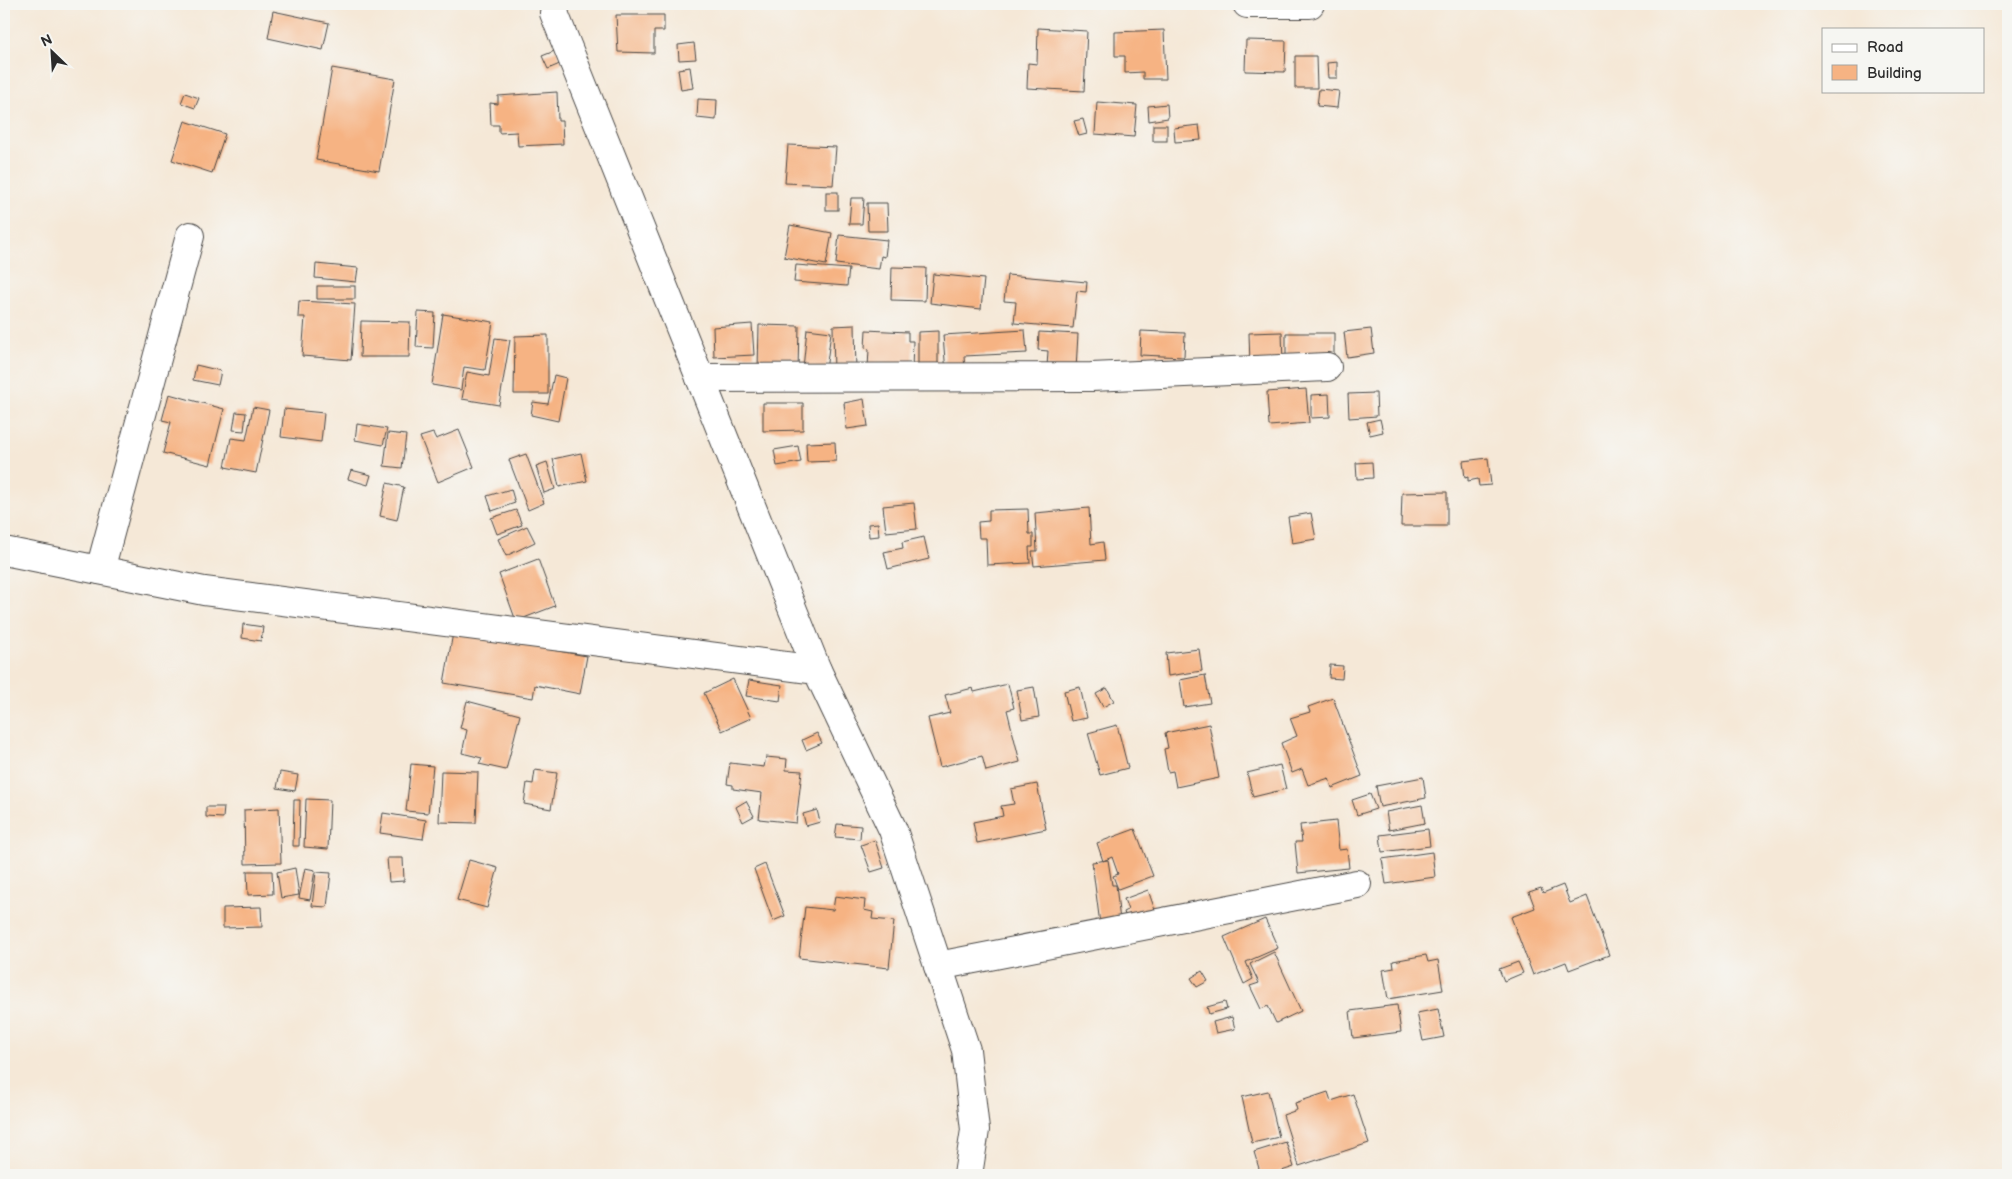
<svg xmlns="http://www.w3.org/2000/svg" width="2012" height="1179" font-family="'Balsamiq Sans',sans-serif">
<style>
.building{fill:#f6b383}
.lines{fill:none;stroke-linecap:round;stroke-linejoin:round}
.minor-casing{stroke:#494745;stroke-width:30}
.minor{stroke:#fff;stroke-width:28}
</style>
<rect width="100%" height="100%" fill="#f6f6f2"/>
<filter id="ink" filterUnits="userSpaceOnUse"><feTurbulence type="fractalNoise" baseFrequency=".02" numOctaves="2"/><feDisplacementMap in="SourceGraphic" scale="10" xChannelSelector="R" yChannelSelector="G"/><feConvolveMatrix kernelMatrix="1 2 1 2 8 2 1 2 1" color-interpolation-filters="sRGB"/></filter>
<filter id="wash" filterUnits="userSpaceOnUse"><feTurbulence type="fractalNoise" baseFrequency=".0096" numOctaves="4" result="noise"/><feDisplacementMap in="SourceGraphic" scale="20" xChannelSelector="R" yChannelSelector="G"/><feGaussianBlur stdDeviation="1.12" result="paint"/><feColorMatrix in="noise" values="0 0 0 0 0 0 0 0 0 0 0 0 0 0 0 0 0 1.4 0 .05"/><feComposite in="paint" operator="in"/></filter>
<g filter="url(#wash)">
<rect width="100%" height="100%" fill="#f5e8d7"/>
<g id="blocks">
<!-- building -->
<g class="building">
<path d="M273,11L329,23L323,50L268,38Z"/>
<path d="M616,15H664V31H654V53L618,52Z"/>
<path d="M1038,28L1087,31L1084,91L1027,88L1028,63L1037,64Z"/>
<path d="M1164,30L1166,79H1143V72L1125,73V56H1115V32Z"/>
<path d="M1246,40L1286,41L1285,72L1245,71Z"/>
<path d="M694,43L696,59L679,60L678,45Z"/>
<path d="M557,50L562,63L548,69L542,56Z"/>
<path d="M1295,56H1316L1317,88H1295Z"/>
<path d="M1337,62V78H1328L1327,63Z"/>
<path d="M690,67L693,88L681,90L678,69Z"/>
<path d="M332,68L395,79L379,171L316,160Z"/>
<path d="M1319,89L1339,91L1337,108L1317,106Z"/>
<path d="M557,92L558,121H562L563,144L518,146L517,132L499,133V125H491L490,103L498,104V96Z"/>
<path d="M185,93L199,98L195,108L181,103Z"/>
<path d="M698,99L717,100L716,120L697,118Z"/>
<path d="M1097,102L1137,105L1134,137L1095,134Z"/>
<path d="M1167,104L1168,118L1149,121L1148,106Z"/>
<path d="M1083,119L1087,134L1079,136L1074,121Z"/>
<path d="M185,121L225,134L212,173L172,160Z"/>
<rect x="1153" y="125" width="14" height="16"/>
<path d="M1199,125L1201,140L1175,142L1174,128Z"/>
<path d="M788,145L836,147L833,185L785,183Z"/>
<rect x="826" y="192" width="12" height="18"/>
<path d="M851,198H864L862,224H849Z"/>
<path d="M867,203H887L888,231H868Z"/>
<path d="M790,225L832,233L826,265L784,257Z"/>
<path d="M839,235L887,240L885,257L881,256L879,269L836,264Z"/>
<path d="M316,264L358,268L356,282L315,278Z"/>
<path d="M796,265L849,269L847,286L794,282Z"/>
<path d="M892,267L926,268L925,301L891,300Z"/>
<path d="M933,274L984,279L981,309L930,303Z"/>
<path d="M1007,275L1087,282L1086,292L1077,291L1073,328L1014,323L1016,302L1004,301Z"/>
<rect x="317" y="286" width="38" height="13"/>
<path d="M299,301L355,304L351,360L302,356L305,317H298Z"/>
<path d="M418,312L435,313L433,348L416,347Z"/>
<path d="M443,314L493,322L485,370L464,367L461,390L432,385Z"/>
<path d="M361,321L410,322L409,357H360Z"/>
<path d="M752,324L754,355L714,357L713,327Z"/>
<path d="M759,325L799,326L798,370L758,369Z"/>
<path d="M855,325L856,372L834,373L833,326Z"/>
<path d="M807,329L831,332L826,370L803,368Z"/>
<path d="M1371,329L1374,353L1347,357L1344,332Z"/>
<path d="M866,330L908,332V341H913L912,370L868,368L869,349L865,348Z"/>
<path d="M1025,330L1027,353L964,356L965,372L946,373L943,335Z"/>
<path d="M938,331V372H918V332Z"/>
<path d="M1141,331L1185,333L1184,357L1140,355Z"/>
<path d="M1039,332L1078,334L1076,369L1047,367L1048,351L1038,350Z"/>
<path d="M1282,332L1283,364L1250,365L1249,333Z"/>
<path d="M1286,333H1334V363L1286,364Z"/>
<path d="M548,335V394H514L515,336Z"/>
<path d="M495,338L510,340L499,405L462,399L467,372L489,376Z"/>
<path d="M196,365L221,371L218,385L193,380Z"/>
<path d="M554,375L566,378L558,421L531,415L533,402L548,404Z"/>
<path d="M1306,389L1309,423L1269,426L1267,392Z"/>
<path d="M1376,393L1377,416L1349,418L1348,394Z"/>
<path d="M169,394L224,409L210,465L163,453L171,422L162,420Z"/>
<path d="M1329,394L1330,417L1311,418V395Z"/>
<path d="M864,399L868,426L847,429L844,403Z"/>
<path d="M763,403H803V430L763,431Z"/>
<path d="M253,407L269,410L256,473L225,467L231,438L246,440Z"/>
<path d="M284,409L324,413L321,442L281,437Z"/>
<path d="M236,412L246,413L244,431L233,430Z"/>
<path d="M1380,419L1383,432L1370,435L1367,422Z"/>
<path d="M357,424L387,429L383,445L355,440Z"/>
<path d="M459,430L474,467L438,482L420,437L433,433L436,439Z"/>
<path d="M388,433L406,435L402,468L384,466Z"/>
<path d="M835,442L836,461L807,462L806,443Z"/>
<path d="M798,446L801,462L777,466L774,450Z"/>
<path d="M581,453L587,481L559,487L553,459Z"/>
<path d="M526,454L544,503L528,510L509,460Z"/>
<path d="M1488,458L1491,485L1479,486L1478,479L1468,481V477L1465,478L1463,461Z"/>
<path d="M547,462L555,489L544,493L536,466Z"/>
<path d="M1372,462L1373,478L1357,479L1356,463Z"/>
<path d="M351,470L371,475L368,485L348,479Z"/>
<path d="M387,483L404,487L397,520L380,516Z"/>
<path d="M511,489L515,503L492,511L487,496Z"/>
<path d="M1447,492V526H1401L1402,493Z"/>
<path d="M914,503L917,529L886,532L883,506Z"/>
<path d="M1089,508L1091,544L1103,542L1105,560L1034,566L1032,551H1037L1035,513Z"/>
<path d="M1028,509L1029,534H1033V547H1029L1030,563L987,565L986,538H979L978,522L989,521V510Z"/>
<path d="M516,510L522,525L497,534L491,518Z"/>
<path d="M1311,513L1316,539L1292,543L1288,517Z"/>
<path d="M878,523L879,536L869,537L868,524Z"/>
<path d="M527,526L535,542L506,556L498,539Z"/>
<path d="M924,537L929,559L888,569L884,552L903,548L902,542Z"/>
<path d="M538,559L555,606L516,621L499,574Z"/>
<path d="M243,624L263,627L261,641L242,638Z"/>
<path d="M453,633L587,656L580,694L535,685L533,698L444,683Z"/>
<path d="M1199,649L1202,671L1168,676L1166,653Z"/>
<path d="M1330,665L1343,666L1342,679L1329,678Z"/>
<path d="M1205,675L1210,703L1184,707L1180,680Z"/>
<path d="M733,679L751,718L722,731L704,693Z"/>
<path d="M749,680L782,685L780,701L746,696Z"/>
<path d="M1008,684L1014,708L1007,710L1020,762L986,771L982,756L940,767L928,718L950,713L945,695L973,688L974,692Z"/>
<path d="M1034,687L1039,717L1022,720L1017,690Z"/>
<path d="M1080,687L1087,718L1071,721L1064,691Z"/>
<path d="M1107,688L1114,701L1103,707L1096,694Z"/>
<path d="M1333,698L1362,776L1332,788L1329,778L1308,785L1302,769L1292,773L1281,743L1297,736L1290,718L1310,712L1308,707Z"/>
<path d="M467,701L520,715L506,770L479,764L482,758L462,753L467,730L460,728Z"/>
<path d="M1209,724L1219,778L1176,787L1173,771L1168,772L1164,749L1168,748L1165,733Z"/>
<path d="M1117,725L1128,768L1100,775L1088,733Z"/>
<path d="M817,733L822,743L806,750L802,740Z"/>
<path d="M766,757L787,759L786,770L802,771L796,823L759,819L762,793L733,789V785L727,784L730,763L764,767Z"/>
<path d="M411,764L433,766L428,813L406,811Z"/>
<path d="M1280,765L1286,789L1253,797L1247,773Z"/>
<path d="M535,770L557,773L551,809L524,804L527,783L533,784Z"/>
<path d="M441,771L478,772L476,823L439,822Z"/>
<path d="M280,772L298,775L295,791L277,788Z"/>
<path d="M1423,777L1426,798L1380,807L1376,786Z"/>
<path d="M1037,784L1046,829L977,843L973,822L1003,816L1001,806L1014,804L1011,789Z"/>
<path d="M1370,794L1376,809L1357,815L1352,800Z"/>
<path d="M306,799L330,800L328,849L304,847Z"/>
<path d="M294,800H300L299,846H293Z"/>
<path d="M746,801L754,816L743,822L736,807Z"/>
<path d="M1422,805L1425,823L1389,830L1386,812Z"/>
<path d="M206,807H224L223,818L206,817Z"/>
<path d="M279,808L281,863L245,864L244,810Z"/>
<path d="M817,810L820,822L806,826L803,814Z"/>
<path d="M383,813L426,820L423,839L380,833Z"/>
<path d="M1336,821L1339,850L1347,849L1349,868L1298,873L1295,842H1302L1300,825Z"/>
<path d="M837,824L861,826L860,839L835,837Z"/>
<path d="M1135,829L1153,876L1118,889L1113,876L1118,874L1112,857L1103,861L1097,843Z"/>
<path d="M1428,829L1430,846L1382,852L1380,835Z"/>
<path d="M875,840L884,868L871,872L861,845Z"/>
<path d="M1432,852L1435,877L1386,884L1382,859Z"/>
<path d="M387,858H403L404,881L389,882Z"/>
<path d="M469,860L498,868L487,908L457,900Z"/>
<path d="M1108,860L1112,885H1116L1120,921L1100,924L1092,862Z"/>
<path d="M765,864L785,916L773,921L754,869Z"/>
<path d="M295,868L299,895L281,898L277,872Z"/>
<path d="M305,868L315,870L310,900L299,898Z"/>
<path d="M247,871H272L273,894L248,895Z"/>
<path d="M316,872L331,873L327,907L312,906Z"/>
<path d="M1563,885L1570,903L1587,896L1609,955L1569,970L1566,962L1533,975L1511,917L1535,908L1529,892L1541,888L1543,893Z"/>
<path d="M1148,890L1156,913L1128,923L1124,912L1128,910L1124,899Z"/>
<path d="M835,896L865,900L864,910L873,912L872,919L894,921L889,968L799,958L805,907L833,910Z"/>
<path d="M261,907L262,927L223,928V908Z"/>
<path d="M1265,919L1278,948L1246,962L1253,979L1244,984L1224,937Z"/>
<path d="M1274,952L1301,1011L1276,1023L1268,1006L1261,1009L1250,986L1259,983L1250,964Z"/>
<path d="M1426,955L1428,962L1438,960L1443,990L1388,999L1383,970L1394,968L1393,961Z"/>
<path d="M1518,962L1523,973L1504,981L1499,969Z"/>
<path d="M1202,971L1208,981L1197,987L1191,978Z"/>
<path d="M1225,1002L1227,1009L1209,1014L1207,1007Z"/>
<path d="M1397,1005L1401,1032L1353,1038L1350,1011Z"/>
<path d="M1438,1009L1444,1037L1423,1041L1417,1013Z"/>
<path d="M1232,1017L1235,1029L1216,1033L1213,1022Z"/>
<path d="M1268,1091L1279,1137L1252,1143L1242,1097Z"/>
<path d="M1328,1092L1331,1101L1353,1094L1369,1143L1299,1166L1283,1115L1297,1110L1295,1103Z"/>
<path d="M1286,1142L1294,1167L1269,1175H1261L1254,1152Z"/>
</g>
</g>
</g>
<g filter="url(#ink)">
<use href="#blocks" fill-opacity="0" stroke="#494745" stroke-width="1"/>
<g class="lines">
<!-- minor casing -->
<g class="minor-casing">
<g id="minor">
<path d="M556,4L554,13L817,670"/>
<path d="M1247,4H1310"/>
<path d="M700,378L1091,377L1327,367"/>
<path d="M4,551L204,591L817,670L893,830L966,1050L975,1130L968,1175"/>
<path d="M100,570L190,236"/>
<path d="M938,966L1357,884"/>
</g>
</g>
<!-- minor -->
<use href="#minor" class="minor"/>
</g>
</g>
<!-- margin -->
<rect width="2012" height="1179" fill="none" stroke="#f6f6f2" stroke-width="20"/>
<!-- legend -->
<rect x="1822" y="28" width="162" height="65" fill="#f6f6f2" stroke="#a5a5a2"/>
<rect x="1832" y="44" width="25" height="8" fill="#ffffff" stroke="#a5a5a2"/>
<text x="1867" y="52" font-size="15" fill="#2b2b2b">Road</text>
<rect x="1832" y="65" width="25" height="15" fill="#f6b383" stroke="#a5a5a2"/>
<text x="1867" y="78" font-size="15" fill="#2b2b2b">Building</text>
<!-- north arrow -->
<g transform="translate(52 52) rotate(335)" stroke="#f6f6f2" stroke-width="4" paint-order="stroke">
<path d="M0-4L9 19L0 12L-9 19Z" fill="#2b2b2b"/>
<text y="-8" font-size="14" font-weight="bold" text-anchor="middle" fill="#2b2b2b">N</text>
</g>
</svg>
